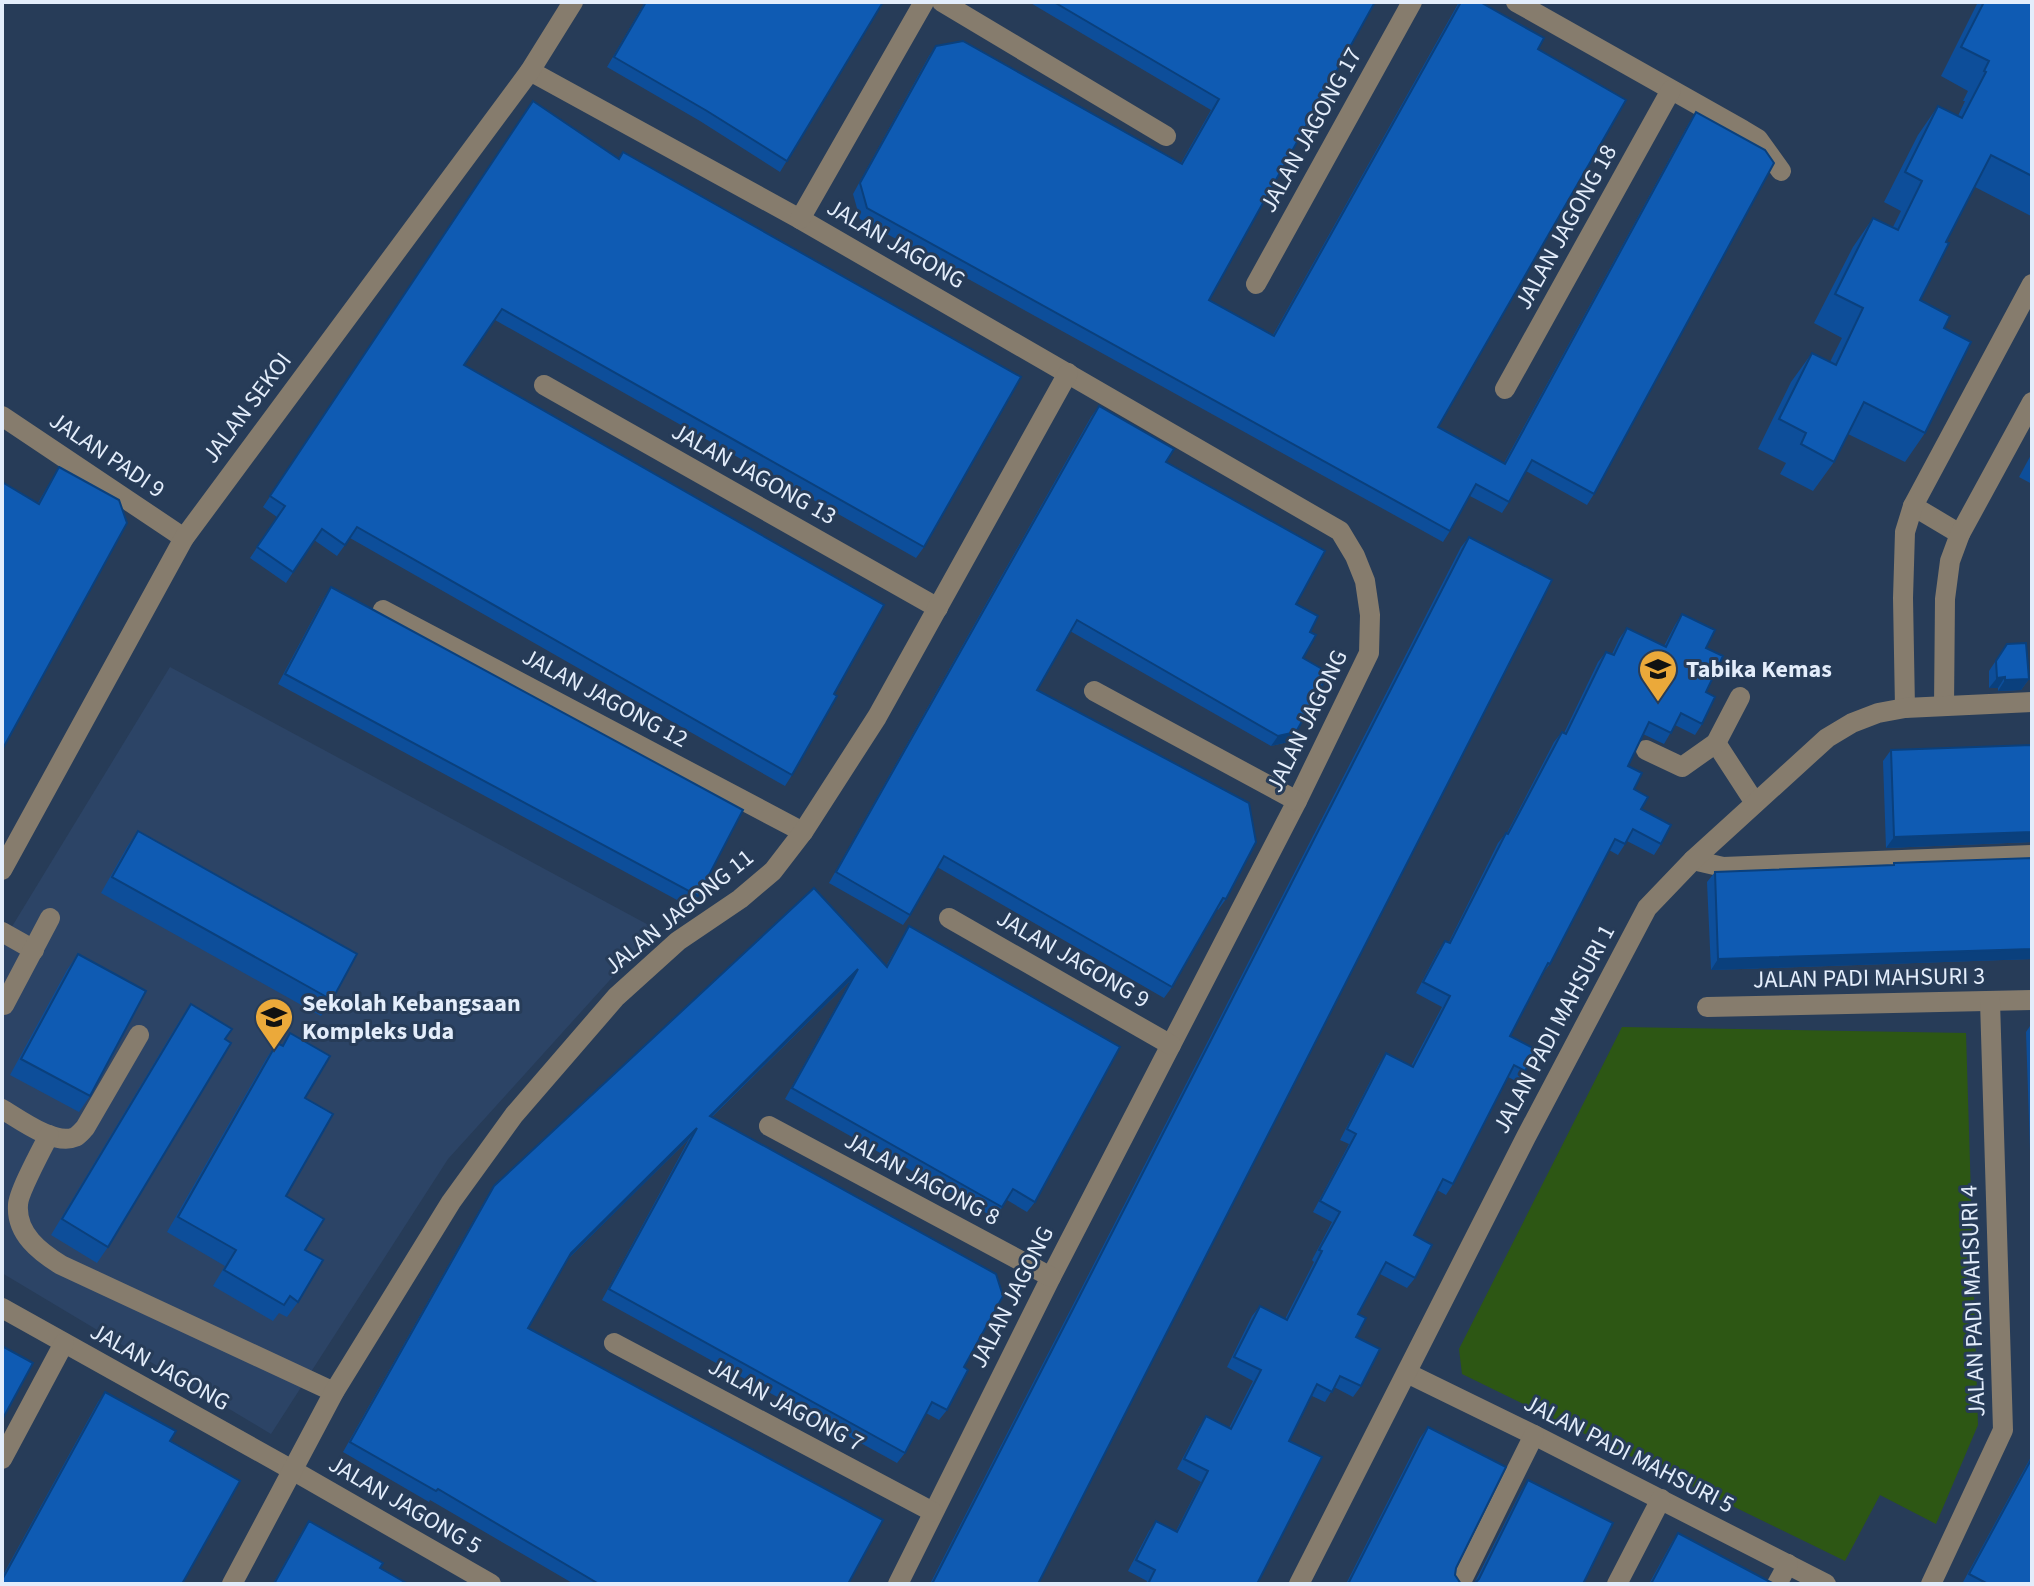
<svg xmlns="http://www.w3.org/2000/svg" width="2034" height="1586" font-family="'Source Sans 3',sans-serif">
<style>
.built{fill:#2c4466}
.green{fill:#2d5714}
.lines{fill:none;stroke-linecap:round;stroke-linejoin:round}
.minor{stroke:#867c6d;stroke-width:20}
.wall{fill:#0d4e9a}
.shaded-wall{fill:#0a407d}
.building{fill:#0f5bb3;stroke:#0a407d;stroke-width:2}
.labels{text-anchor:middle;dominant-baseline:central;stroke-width:6;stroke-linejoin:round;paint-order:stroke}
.street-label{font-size:24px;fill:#e3edfb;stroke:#273c58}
.poi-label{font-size:24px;font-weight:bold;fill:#e3edfb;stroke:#273c58;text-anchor:start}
</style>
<rect width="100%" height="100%" fill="#273c58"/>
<!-- built -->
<path class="built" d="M170,667L656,929L448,1159L271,1434L2,1273V943Z"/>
<!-- green -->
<path class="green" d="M1622,1027L1966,1033L1978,1425L1936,1524L1880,1495L1845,1561L1462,1374L1459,1349Z"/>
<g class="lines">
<!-- minor -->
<g class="minor">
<path d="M942,2L1166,136"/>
<path d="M1516,2L1743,130L1758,139L1781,171"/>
<path d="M530,71L800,219L1340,531L1355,556L1365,581L1370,615L1369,653L1297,801L1051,1277L898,1584"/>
<path d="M800,219L924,2"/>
<path d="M1256,284L1412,2"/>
<path d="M544,385L938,608"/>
<path d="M1505,389L1671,90"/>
<path d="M2,416L184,538"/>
<path d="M1913,506L1960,534"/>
<path d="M383,610L803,832"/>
<path d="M1094,691L1297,801"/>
<path d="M1944,706L1945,599L1950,561L1960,534L2032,402"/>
<path d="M1905,708L1903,598L1905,532L1913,506L2032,284"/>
<path d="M1716,743L1755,803"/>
<path d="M1646,750L1682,767L1716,743L1740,697"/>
<path d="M1693,860L1723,867L2032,855"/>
<path d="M2,870L184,538L530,71L573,2"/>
<path d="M949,918L1171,1045"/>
<path d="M2,932L34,950"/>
<path d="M4,1005L50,918"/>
<path d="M1707,1007L2032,1000"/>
<path d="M2,1109C19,1119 55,1146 75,1137C79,1135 82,1131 85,1128L139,1035"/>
<path d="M769,1126L1051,1277"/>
<path d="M49,1135C42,1149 18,1193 18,1205C16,1234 40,1252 61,1265L334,1392"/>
<path d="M2,1308L294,1471L491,1584"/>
<path d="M614,1343L933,1512"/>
<path d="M1407,1373L1534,1435L1826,1584"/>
<path d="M2,1459L64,1343"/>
<path d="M232,1584L334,1392L451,1202L514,1115L616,997L678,941L740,899L773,871L803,832L877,717L1068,373"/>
<path d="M1299,1584L1526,1137L1647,908L1693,860L1827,738L1852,723L1878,713L1905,708L2032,702"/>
<path d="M1460,1584L1534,1435"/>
<path d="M1617,1584L1661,1499"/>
<path d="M1777,1584L1788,1564"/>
<path d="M1931,1584L2003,1430L1990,1001"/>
</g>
</g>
<!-- wall -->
<g class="wall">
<path d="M645,2H883L780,172L700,121L607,67Z"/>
<path d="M1029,2H1375L1209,300L1273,335L1459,2H1480L1538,49L1438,427L1504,463L1689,123L1696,112L1594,494L1587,505L1526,471L1509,502L1502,513L1470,496L1450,531L1443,542L860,219L853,194L929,56L936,46L1181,163L1211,110Z"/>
<path d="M1978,2H2032V213L2031,216L1975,187L1946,242L1920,300L1944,328L1925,433L1905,462L1848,434L1834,462L1813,491L1780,474L1786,463L1758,449L1791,382L1812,353L1830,362L1842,338L1814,323L1853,247L1873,218L1893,227L1901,211L1884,202L1918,135L1938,106L1958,116L1965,101H1963L1968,91L1941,76Z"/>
<path d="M533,101L618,159L623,152L924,547L916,558L495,320L464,365L834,694L792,775L785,786L350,538L337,556L314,540L286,583L250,558L277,517L263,507Z"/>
<path d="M1099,406L1166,462L1296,604L1310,632L1303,658L1296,732L1288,742L1271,746L1070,631L1037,690L1226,899L1218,910L1217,909L1172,987L1164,998L937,867L910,915L903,925L829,883L1091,417Z"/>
<path d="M2032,453V484L2019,477Z"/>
<path d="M59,467L2,750L38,503Z"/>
<path d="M1469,537L1038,1584H930L1461,547Z"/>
<path d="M331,587L698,896L690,907L278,684L324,598Z"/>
<path d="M1682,614L1706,648V692L1702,724L1695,735L1675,725L1664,744L1643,734L1628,766L1634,789L1641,809L1661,844L1654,855L1627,841L1618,855L1609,850L1550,964L1542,974L1510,1036L1525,1071L1518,1082L1508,1077L1453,1184L1446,1195L1437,1190L1414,1235L1415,1278L1407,1288L1380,1274L1358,1314L1356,1337L1361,1386L1353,1397L1334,1387L1325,1402L1312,1396L1289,1441L1257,1584H1146L1147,1581L1128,1571L1149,1531L1156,1521L1176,1531L1201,1482L1177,1469L1199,1427L1206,1416L1229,1428L1253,1381L1227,1367L1252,1316L1260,1306L1285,1319L1314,1262L1312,1260L1332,1222L1313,1212L1349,1144L1340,1140L1379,1064L1386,1053L1411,1066L1442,1007L1416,993L1438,951L1445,941L1449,942L1498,843L1506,833H1507L1554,742L1562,732L1564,733L1598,662L1606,652L1612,654L1619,639L1627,628L1664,646L1675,625Z"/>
<path d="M2007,644L2029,679L2021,690L1998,691V688H1989V671Z"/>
<path d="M2032,745V842L1886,848L1883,761L1891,750Z"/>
<path d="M138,831L332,1000L321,1016L101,893L127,847Z"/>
<path d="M2032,858V959L1711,970L1707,882L1715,872L1893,866L1894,863Z"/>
<path d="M814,888L886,966L909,926L1035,1202L1027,1212L1007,1200L995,1218L785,1099L851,980L712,1117L964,1367L947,1410L939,1420L926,1413L905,1453L897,1463L602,1300L689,1139L567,1260L528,1328L848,1584H574L430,1500L429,1502L343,1452L487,1197L494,1186Z"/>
<path d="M78,954L90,1096L79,1112L10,1075L67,970Z"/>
<path d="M191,1004L225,1039L108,1247L97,1263L51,1235L180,1020Z"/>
<path d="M2032,1023V1209L2026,1032Z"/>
<path d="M290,1033L305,1098L286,1196L305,1250L298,1302L287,1317L279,1313L273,1321L213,1286L225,1266L167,1232L266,1059L277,1043L282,1045Z"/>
<path d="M105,1392L170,1441L2,1584V1577L98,1402Z"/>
<path d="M1428,1427L1456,1568L1455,1575L1461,1584H1346L1420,1438Z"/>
<path d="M2032,1455V1584H1962Z"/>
<path d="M1528,1480L1583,1584H1474L1521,1491Z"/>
<path d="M309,1521L380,1568L408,1584H273L302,1532Z"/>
<path d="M1678,1533L1774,1584H1649L1671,1544Z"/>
</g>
<!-- shaded-wall -->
<g class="shaded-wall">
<path d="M2005,677L1998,688H1989L1997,678Z"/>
<path d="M2029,679L2021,690L1998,691L2005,680Z"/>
<path d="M1296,732L1288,742L1271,746L1278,736Z"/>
<path d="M2032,832V842L1886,848L1894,837Z"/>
<path d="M2032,949V959L1711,970L1718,959Z"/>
<path d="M858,969L851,980L702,1126L710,1116Z"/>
<path d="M697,1128L689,1139L564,1263L571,1253Z"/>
</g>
<!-- building -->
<g class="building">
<path d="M646,2H883L787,161L707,111L614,57Z"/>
<path d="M1054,2H1375L1209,300L1274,336L1461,2H1480L1544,38L1538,49L1626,100L1438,427L1505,464L1696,112L1765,150L1774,163L1594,494L1532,460L1509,502L1476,484L1450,531L867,208L860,183L936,46L963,41L1182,164L1219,99Z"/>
<path d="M1984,2H2032V176L1991,155L1946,242L1949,243L1920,300L1950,316L1944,328L1971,342L1925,433L1864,402L1834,462L1801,444L1806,433L1779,419L1812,353L1836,365L1863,308L1835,294L1873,218L1898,230L1922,181L1905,172L1938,106L1962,118L1986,72L1984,71L1989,61L1961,47Z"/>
<path d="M533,101L619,159L623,152L1021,377L924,547L502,309L464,365L884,605L834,694L837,696L792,775L357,527L345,545L322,529L293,572L257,547L285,506L270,496Z"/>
<path d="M1099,406L1174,449L1166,462L1325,551L1296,604L1318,616L1310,632L1316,635L1303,658L1329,673L1296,732L1278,736L1077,620L1037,690L1249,803L1256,842L1226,899L1223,898L1172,987L944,856L910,915L836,872Z"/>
<path d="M59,467L119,500L127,523L2,750V482L39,504Z"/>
<path d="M1469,537L1552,580L1038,1584H932Z"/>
<path d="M331,587L743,810L698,896L285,674Z"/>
<path d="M1682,614L1715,630L1706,648L1723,656L1706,692L1715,697L1702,724L1681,713L1671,733L1649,722L1628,766L1642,773L1634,789L1648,797L1641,809L1671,825L1661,844L1633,829L1625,844L1615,839L1550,964L1548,963L1510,1036L1537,1050L1525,1071L1514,1065L1453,1184L1443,1179L1414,1235L1432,1245L1415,1278L1386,1262L1358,1314L1366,1318L1356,1337L1380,1349L1361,1386L1340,1376L1332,1392L1317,1384L1289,1441L1322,1457L1257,1584H1148L1155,1570L1136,1560L1156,1521L1177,1532L1208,1471L1184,1459L1206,1416L1231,1429L1261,1370L1234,1357L1260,1306L1287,1320L1322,1251L1319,1250L1340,1212L1320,1201L1356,1134L1347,1129L1386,1053L1413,1067L1450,996L1423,982L1445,941L1450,943L1506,833L1508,834L1562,732L1566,734L1606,652L1614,655L1627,628L1666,647Z"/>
<path d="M2026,643L2029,679L2005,680V677L1997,678L1996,661L2007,644Z"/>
<path d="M2032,745V832L1894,837L1891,750Z"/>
<path d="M138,831L357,954L332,1000L112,877Z"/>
<path d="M2032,858V949L1718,959L1715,872L1894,865V863Z"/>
<path d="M814,888L887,967L909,926L1120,1047L1035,1202L1013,1189L1002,1207L792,1088L858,969L710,1116L996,1274L1003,1296L964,1367L968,1370L947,1410L932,1402L905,1453L609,1289L697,1128L571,1253L528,1328L883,1520L848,1584H599L438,1489L436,1491L350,1442L494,1186Z"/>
<path d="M78,954L146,991L90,1096L21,1059Z"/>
<path d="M191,1004L232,1029L225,1039L231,1043L108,1247L62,1219Z"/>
<path d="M290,1033L330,1056L305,1098L333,1114L286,1196L324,1219L305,1250L323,1260L298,1302L290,1296L284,1305L224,1270L236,1250L178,1217L277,1043L283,1046Z"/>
<path d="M2,1346L33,1363L2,1420Z"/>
<path d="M105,1392L176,1431L170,1441L240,1481L182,1584H2V1580Z"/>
<path d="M1428,1427L1506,1467L1456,1568L1455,1575L1461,1584H1348Z"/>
<path d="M2032,1458V1584H1988L1969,1574Z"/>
<path d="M1528,1480L1613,1523L1583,1584H1474L1479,1579Z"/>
<path d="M309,1521L383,1563L380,1568L408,1584H274Z"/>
<path d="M1678,1533L1774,1584H1651Z"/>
</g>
<!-- icons -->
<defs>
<g id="school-pin" transform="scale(2)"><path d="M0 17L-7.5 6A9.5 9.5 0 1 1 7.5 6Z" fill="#eba93a" stroke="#273c58"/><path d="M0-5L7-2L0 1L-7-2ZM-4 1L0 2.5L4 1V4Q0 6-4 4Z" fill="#111"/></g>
</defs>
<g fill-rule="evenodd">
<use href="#school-pin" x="1658" y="669"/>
<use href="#school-pin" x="274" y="1017"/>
</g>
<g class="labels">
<!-- street labels -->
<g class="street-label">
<text transform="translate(1311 130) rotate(-61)">JALAN JAGONG 17</text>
<text transform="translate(1566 227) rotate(-61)">JALAN JAGONG 18</text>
<text transform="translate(896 244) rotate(30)">JALAN JAGONG</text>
<text transform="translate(247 408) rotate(-53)">JALAN SEKOI</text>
<text transform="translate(107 455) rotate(34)">JALAN PADI 9</text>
<text transform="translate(754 474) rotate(29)">JALAN JAGONG 13</text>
<text transform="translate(605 698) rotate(28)">JALAN JAGONG 12</text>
<text transform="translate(1307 721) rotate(-64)">JALAN JAGONG</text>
<text transform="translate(679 912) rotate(-39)">JALAN JAGONG 11</text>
<text transform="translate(1073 959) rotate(30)">JALAN JAGONG 9</text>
<text transform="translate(1869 978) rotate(-1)">JALAN PADI MAHSURI 3</text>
<text transform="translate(1554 1029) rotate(-62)">JALAN PADI MAHSURI 1</text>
<text transform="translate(922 1179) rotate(28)">JALAN JAGONG 8</text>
<text transform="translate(1012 1297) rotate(-63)">JALAN JAGONG</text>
<text transform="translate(1973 1301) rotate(-92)">JALAN PADI MAHSURI 4</text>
<text transform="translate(160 1367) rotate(29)">JALAN JAGONG</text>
<text transform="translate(786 1405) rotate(28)">JALAN JAGONG 7</text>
<text transform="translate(1629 1454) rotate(27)">JALAN PADI MAHSURI 5</text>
<text transform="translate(405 1505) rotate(30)">JALAN JAGONG 5</text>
</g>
<!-- poi labels -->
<g class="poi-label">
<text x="1686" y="669">Tabika Kemas</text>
<text x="302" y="1003">Sekolah Kebangsaan<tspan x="302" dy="28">Kompleks Uda</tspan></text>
</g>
</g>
<!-- border -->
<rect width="2034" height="1586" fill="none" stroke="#e3edfb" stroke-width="8"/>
</svg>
